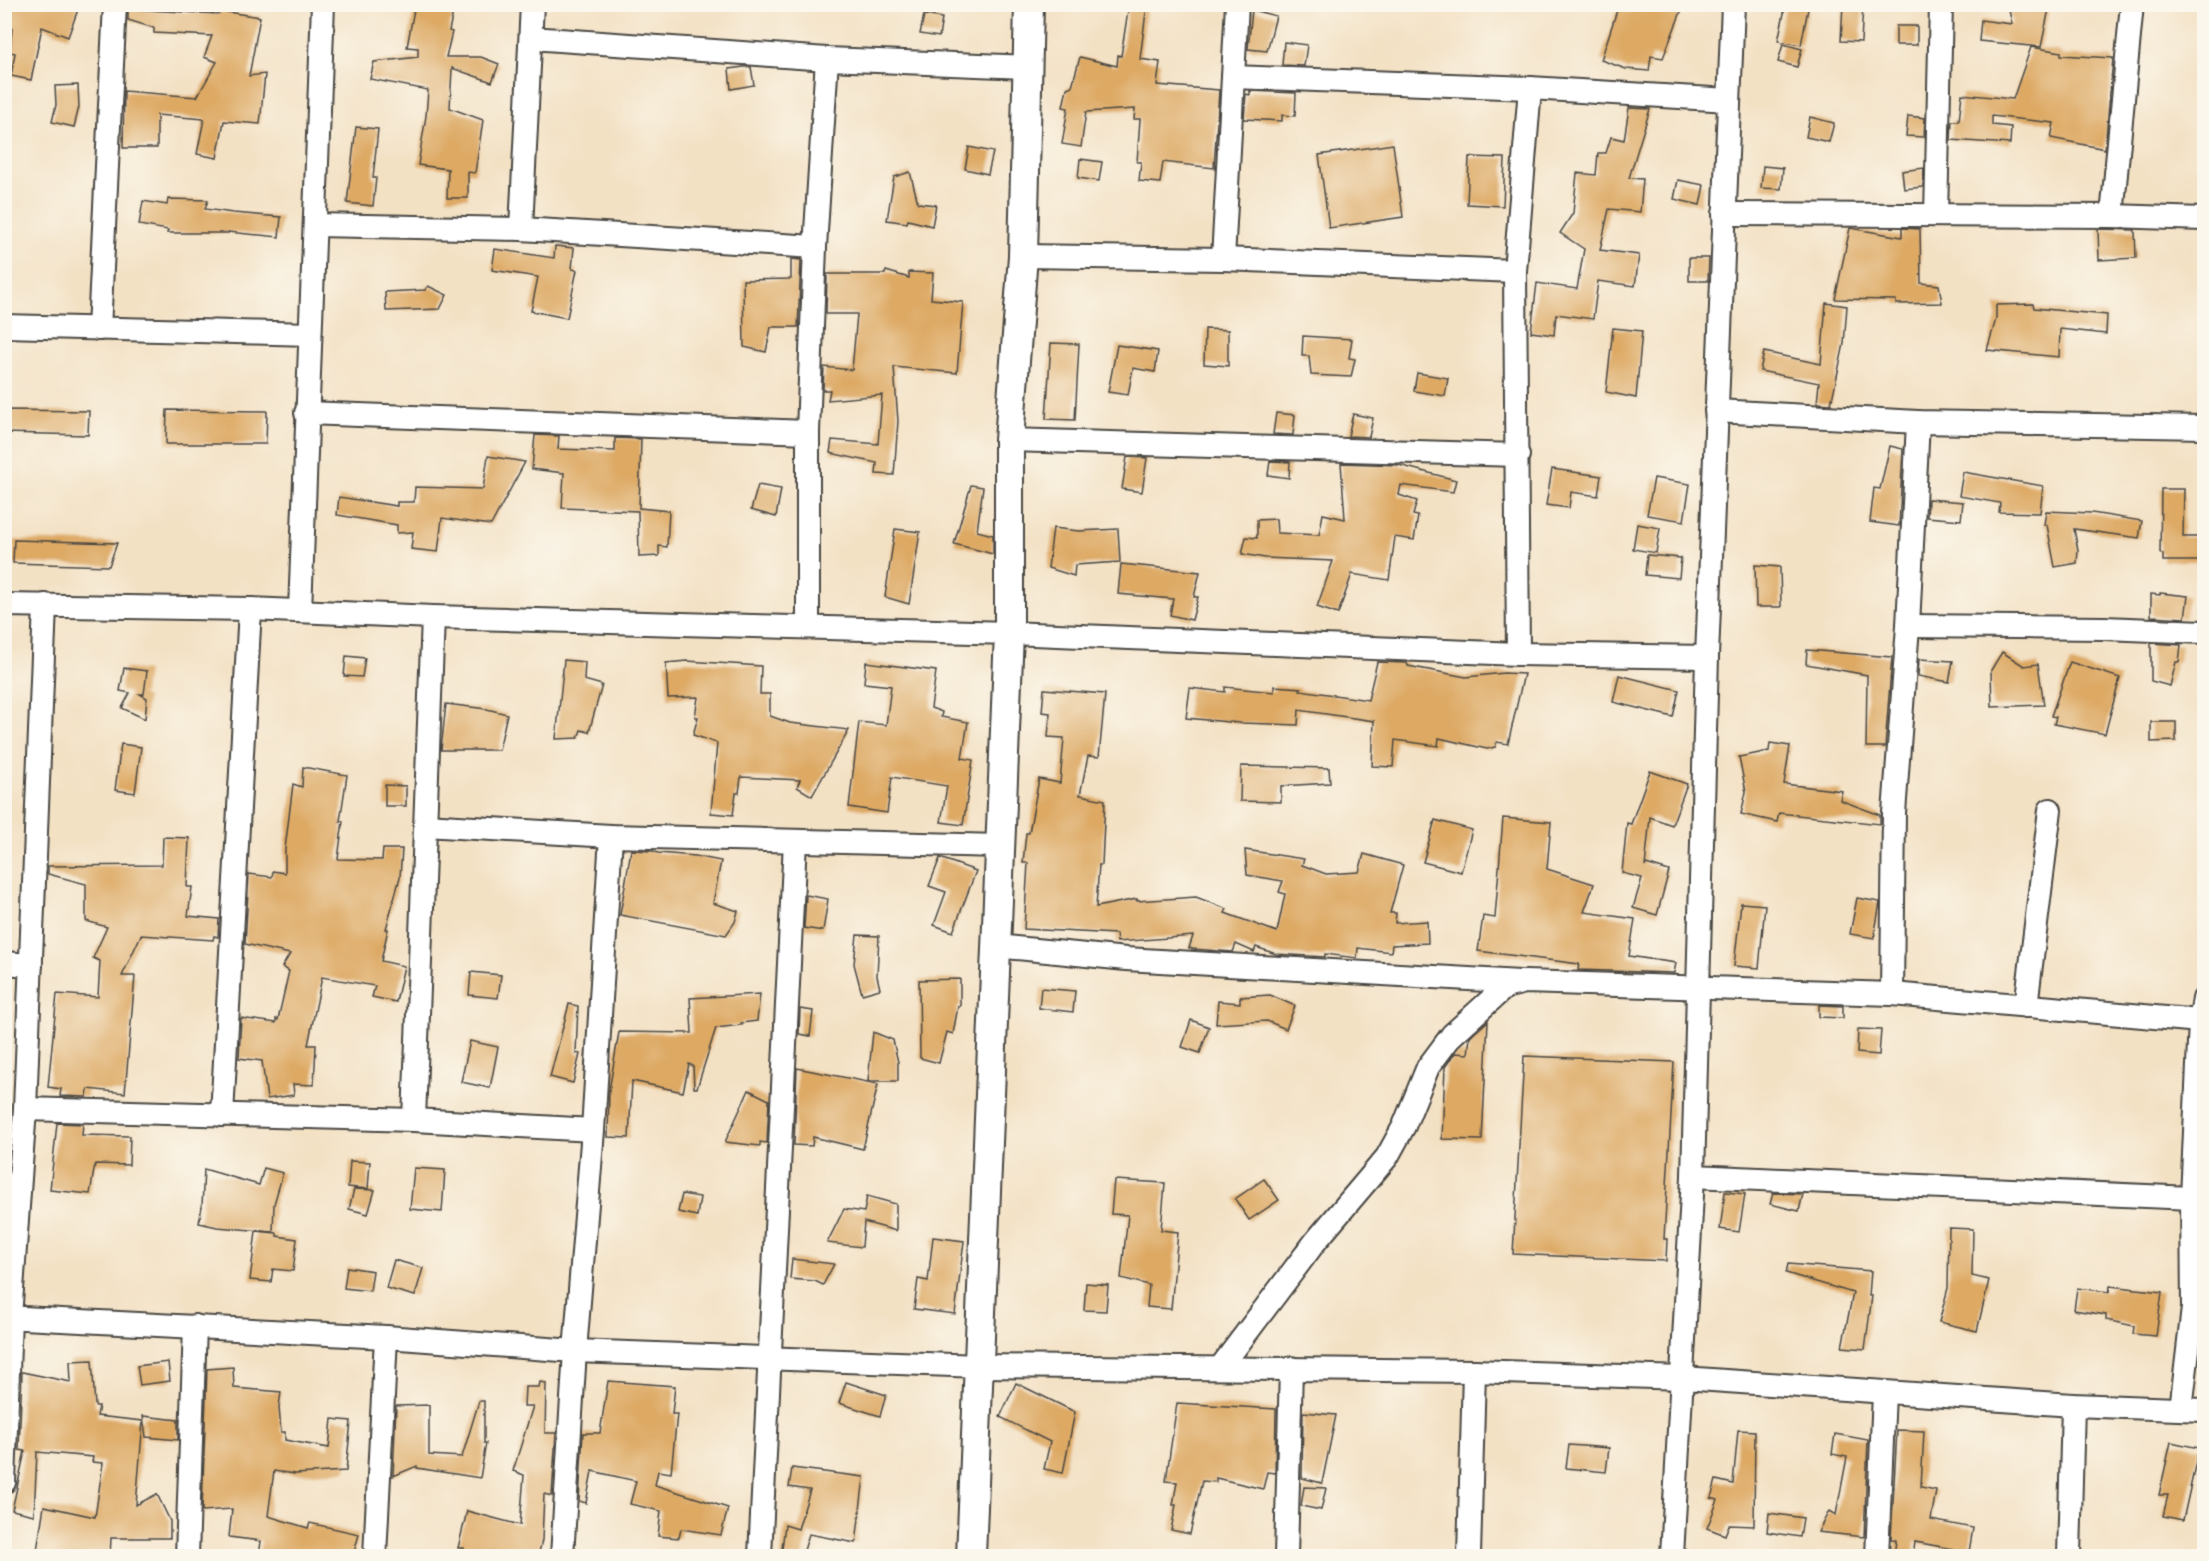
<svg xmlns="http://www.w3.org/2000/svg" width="2209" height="1561" font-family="'Sorts Mill Goudy',serif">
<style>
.building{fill:#dda964}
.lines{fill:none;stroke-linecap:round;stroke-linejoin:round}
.minor-casing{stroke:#494642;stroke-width:26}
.tertiary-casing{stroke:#494642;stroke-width:32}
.minor{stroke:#fff;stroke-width:22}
.tertiary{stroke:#fff;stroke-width:28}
</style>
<rect width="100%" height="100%" fill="#fbf7ec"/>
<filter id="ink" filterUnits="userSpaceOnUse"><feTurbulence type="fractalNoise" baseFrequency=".0167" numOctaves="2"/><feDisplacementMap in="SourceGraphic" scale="12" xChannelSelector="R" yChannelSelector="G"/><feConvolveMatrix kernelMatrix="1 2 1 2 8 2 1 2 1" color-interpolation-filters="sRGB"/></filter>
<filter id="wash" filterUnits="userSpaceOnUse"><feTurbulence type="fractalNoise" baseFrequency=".008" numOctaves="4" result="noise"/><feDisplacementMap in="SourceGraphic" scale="24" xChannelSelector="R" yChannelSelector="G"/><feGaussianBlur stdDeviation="1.35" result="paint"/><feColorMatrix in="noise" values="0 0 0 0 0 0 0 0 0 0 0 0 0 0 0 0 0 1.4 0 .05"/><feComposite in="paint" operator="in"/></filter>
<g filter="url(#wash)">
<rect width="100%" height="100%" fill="#f3e1c4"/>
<g id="blocks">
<!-- building -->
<g class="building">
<path d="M6,4H80L68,37L42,27L31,80L11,76L15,53L10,52L12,28L4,27Z"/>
<path d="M415,4L454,7L449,31L452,32L446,57H481L499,64L492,82L452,68L450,108L483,120L475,173L468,172V198H447L448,169L418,165L426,116L428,90L370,79L374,62L418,57V48L407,47Z"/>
<path d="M1129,4H1147L1140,59L1160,62L1157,85L1219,90L1214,168L1163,162L1160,183L1139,181L1141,162H1137L1140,119H1134L1135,109L1086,112L1081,147L1062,144L1068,108L1063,107L1067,88L1072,86L1080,57L1117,66L1118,55L1121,56Z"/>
<path d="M1619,4H1684L1663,58L1651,56L1649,71L1626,69L1601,60Z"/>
<path d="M1786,4H1809L1801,45L1778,41Z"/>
<path d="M1843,4H1863L1861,42L1841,41Z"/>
<path d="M2029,4H2050L2041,47L1979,41L1981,20L2012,24L2009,10Z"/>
<path d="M128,9L219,14L220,11L260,17L249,76L265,74L260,124L224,121L217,158L197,154L204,119L157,115V148H123L124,91L197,97L217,62L204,57L212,36L154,33V28L128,20Z"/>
<path d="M1252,10L1276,16L1267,51L1248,49Z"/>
<path d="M924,15L942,18L939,37L920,34Z"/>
<rect x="1896" y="26" width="21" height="19"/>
<path d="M1284,42L1307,45L1304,66L1282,65Z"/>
<path d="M1783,44L1802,49L1797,67L1778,62Z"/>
<path d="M2031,47L2061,52V55L2113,58L2105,149L2051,138L2054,123L1992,116V125L2011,127L2010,144L1951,140L1952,121H1959L1962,94L2013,99Z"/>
<path d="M744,67H751L754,85L731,89L729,69Z"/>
<path d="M78,85L79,107L74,127L52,122L56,105L55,86Z"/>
<path d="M1250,91L1296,93L1295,116L1282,115V121L1244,119L1246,94L1250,95Z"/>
<path d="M1629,108L1650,109L1629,178L1643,179L1640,212L1609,209L1600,250L1639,255L1635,286L1598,281L1593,319L1556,314L1554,335L1531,332L1537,283L1577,289L1584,249L1560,233L1573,213L1577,173L1596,175L1598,153H1606L1611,137L1624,140Z"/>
<path d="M1908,116L1925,118L1924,137L1906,136Z"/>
<path d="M1810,117L1834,123L1829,142L1806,137Z"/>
<path d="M356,127L378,129L373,178H376L373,206L347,203Z"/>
<path d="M1393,144L1403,217L1329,228L1319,155Z"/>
<path d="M969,147L993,152L988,174L965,169Z"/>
<path d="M1469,157L1505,158L1503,206L1467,204Z"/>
<path d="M1080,159L1102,162L1099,181L1078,178Z"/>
<path d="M1763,166L1783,168L1781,189L1761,188Z"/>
<path d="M1924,168L1923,187L1904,189L1902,171Z"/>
<path d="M910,172L918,203L936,205L932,226L908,220L907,223L887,220L894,177Z"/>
<path d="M1678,180L1704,185L1700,205L1674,199Z"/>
<path d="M168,199L208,200L205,209L233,213L281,217L279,237L228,232V233H167L168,230L139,225L143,201L167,205Z"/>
<path d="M1850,228L1902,237V228L1920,229L1921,283L1939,285L1942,303L1896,304V300L1835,299Z"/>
<path d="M2098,229L2135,230L2136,258L2099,260Z"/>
<path d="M555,246L574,248L572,269L577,270L567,318L531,311L538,277L492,270L495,249L554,258Z"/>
<path d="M1689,258H1709L1708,281H1689Z"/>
<path d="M791,259L801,260L798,327H771L766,352L744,347L743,280L791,279Z"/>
<path d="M886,271L909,278V272L933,273L931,299L963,302L957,373L894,367L898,421L894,475L876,474L877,463L830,453L832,440L878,444L882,395L828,400L830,390H823L824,367L852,370L857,314H826L827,274H885Z"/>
<path d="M428,286L447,295L440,309L386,311L385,292L425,290Z"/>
<path d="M1826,303L1847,306L1844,344L1831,404L1817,403L1819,383L1760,371L1764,352L1821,364Z"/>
<path d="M2033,304L2034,308L2107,315L2106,334L2060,329L2059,357L1987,350L1996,319V305Z"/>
<path d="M1613,328L1642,331L1636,398L1606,392Z"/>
<path d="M1205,329L1228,330V366L1204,364Z"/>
<path d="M1303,336L1352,339L1349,358L1355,359L1351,377L1311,375L1309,356H1302Z"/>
<path d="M1051,343L1079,344L1075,420L1046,419Z"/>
<path d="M1117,345L1158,351L1155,372L1133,368L1128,395L1108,392Z"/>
<path d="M1417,373L1448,378L1445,396L1414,391Z"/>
<path d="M4,410L89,411L88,435L4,433Z"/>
<path d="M167,410L267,411L266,444H166Z"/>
<path d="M1276,413L1295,415L1293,435L1273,434Z"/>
<path d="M1353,414L1373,418L1369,437L1348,436Z"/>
<path d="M535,435L559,436L558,449L615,451V438L641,439L639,508L669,511L667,547L659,546V556L639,557L638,511L562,508L564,473L532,469Z"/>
<path d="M1890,446L1903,449L1899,526L1870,522L1874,488L1880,489Z"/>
<path d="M488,456L525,462L491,525L442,518L438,552L411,549L413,532L397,533V525L337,515L339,497L397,506V502H414L415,487L483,489Z"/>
<path d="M1127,457L1147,458L1142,492L1122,489Z"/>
<path d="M1270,461L1290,462L1289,478L1268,475Z"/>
<path d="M1341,463L1399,465L1456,480L1453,492L1401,485L1399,495L1417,501L1413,515L1418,516L1414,540L1395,537L1389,580L1352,574L1338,614L1317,607L1333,561L1265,558L1242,554L1246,537L1257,538V520L1276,519L1277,533L1319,535L1323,514L1345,519Z"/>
<path d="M1552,469L1601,476L1598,496L1571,492L1569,508L1546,505Z"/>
<path d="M1963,472L2043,486L2040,513L1999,512L2000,503L1959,496Z"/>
<path d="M1654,478L1690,484L1684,521L1647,515Z"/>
<path d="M758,485L781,489L776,517L751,510Z"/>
<path d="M971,485L983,487L977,531L993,535V554L954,544Z"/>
<path d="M2161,489H2184L2183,537H2205V561H2163V554L2160,553Z"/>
<path d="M1928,499L1963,502L1961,520L1927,517Z"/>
<path d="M2046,511L2092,513L2142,521L2139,538L2074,529L2078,550L2077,563L2055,567L2047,525H2044Z"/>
<path d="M1637,524L1660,528L1656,553L1633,549Z"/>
<path d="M1053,528L1079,531L1118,529L1120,562L1075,565L1074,576L1048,568Z"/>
<path d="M895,529L920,532L909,604L885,597Z"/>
<path d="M14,540L117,543L109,566L13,563Z"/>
<path d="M1647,555L1681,558L1679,578L1645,575Z"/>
<path d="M1121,564L1200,572L1194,597H1198L1192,620L1170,615L1173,599L1118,594Z"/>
<path d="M1755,565L1780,567L1781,607H1756Z"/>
<path d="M2160,593L2188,596L2185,618L2151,616V594L2160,595Z"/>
<path d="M2151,643L2181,645L2179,662H2176L2170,686L2151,681Z"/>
<path d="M1807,650L1892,657L1885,747H1866L1867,675L1806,664Z"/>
<path d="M2002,652L2024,666L2038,664L2044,705L1992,707L1991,670Z"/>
<path d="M346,656L365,658L362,677L344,676Z"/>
<path d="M1919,659L1953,661L1949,682L1918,676Z"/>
<path d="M564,660L585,662L584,680L602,685L589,732L581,730L578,738L556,739Z"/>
<path d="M687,661L761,666L760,694H770V716L790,723L849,730L812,796L797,787L800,780L741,777L739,793H736L733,815L711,813L717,743L693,735L698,717H695L698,697L668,698L666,663Z"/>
<path d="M866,662L936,671L931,708L942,712L941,717L968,722L962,758L973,760L963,825L941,822L947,786L892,777L887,813L849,807L859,722L886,725L891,686L864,683Z"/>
<path d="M1377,662L1407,663L1408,666L1466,677L1504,673L1524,674L1508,744L1497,742L1495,747L1487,749L1439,738L1438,746L1395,740L1393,767L1372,766L1374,721L1299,710L1298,725L1240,723L1186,718L1190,688L1225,692V687L1274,692V686L1301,688L1300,690L1368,700Z"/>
<path d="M2070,662L2120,678L2105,734L2054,724L2056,717L2051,716Z"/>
<path d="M124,668L147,671L144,694H140L147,698L145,719L122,708L130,693L120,691Z"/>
<path d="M1619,675L1679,690L1673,717L1613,702Z"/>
<path d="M1044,689L1105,694L1099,757L1088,756L1080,795L1105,800L1102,865H1099L1096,907L1137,899V901L1196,897L1227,909L1225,913L1277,932L1285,894L1279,892L1283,881L1247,875L1245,850L1304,859L1302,865L1326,874L1359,872L1364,854L1403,865L1390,913H1396L1395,923L1427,921L1428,943L1392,945L1391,952L1358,948L1357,958L1325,954V957L1276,954L1256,947L1254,952L1236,944L1233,952L1193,949L1189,948L1193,936L1117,942L1116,934L1024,929L1028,863H1023L1026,833H1029L1039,779L1060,783L1064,738L1048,737L1050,713L1042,712Z"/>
<path d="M446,704L487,709L507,714L499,750H441Z"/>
<path d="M2151,722H2176V741L2151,742Z"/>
<path d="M1770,743L1790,746L1784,784L1842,791L1840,800L1880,815V824L1779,813L1777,822L1741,814L1746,792L1739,757L1769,751Z"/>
<path d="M121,744L141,747L135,793L115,790Z"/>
<path d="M1241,766L1329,768L1330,783L1281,786V802L1240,801Z"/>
<path d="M303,767L347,775L340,821H343L338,859L382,860L383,849H402L400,877L386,929H388L381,961L404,966L396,1002L372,997L375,986L322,977L308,1045H316L314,1085L293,1084L294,1095L267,1099L262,1061L239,1058L241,1018L276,1023V1019L278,1020L289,971L282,967L290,954L245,944L249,874L272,877L273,871L285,873V849L293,784L302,787Z"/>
<path d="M1650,771L1687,784L1672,825L1650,817L1645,867L1646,864L1669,871L1657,915L1633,908L1642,878L1622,873L1627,823L1631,824Z"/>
<path d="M385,785L406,786V806H385Z"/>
<path d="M1503,818L1551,822L1547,869L1594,884L1584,912L1635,919L1629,956L1676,963L1674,973L1578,970L1579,964L1478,951L1483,916L1495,918Z"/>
<path d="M1435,820L1472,830L1461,872L1423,862Z"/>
<path d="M163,837L189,838L187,887H192L188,916L219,919L218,937L214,936L213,940L141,935L122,976H135L125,1093L88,1089L87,1097L60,1096L61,1089L48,1087L57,994L98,997L100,961L93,958L107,927L86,921V884L48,874V866L162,865Z"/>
<path d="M631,850L653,851L658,853L695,856L721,861L713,903L738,911L735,922L726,935L620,915Z"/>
<path d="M940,858L976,871L953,932L934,925L946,892L929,886Z"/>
<path d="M806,895L828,899L823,931L804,928Z"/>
<path d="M1857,898L1880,902L1874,938L1850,934Z"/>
<path d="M1741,903L1765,905L1759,968L1734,966Z"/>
<path d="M857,935L879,936L877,976L880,989L862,994L854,964Z"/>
<path d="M471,972L501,975L498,998L469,995Z"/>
<path d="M960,979V1006H958L953,1034L947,1032L939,1063L920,1058L919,980Z"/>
<path d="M1041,988L1075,991L1073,1012L1039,1008Z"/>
<path d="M760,994L757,1021L741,1023L742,1025L716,1028L697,1088H694L693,1066L689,1064L683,1092L632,1081L629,1138L608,1137L609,1091L619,1032L692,1033L690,998Z"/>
<path d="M1270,995L1295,1006L1286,1029L1267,1021L1216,1024L1218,1001L1240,1003V997Z"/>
<path d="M569,1004L578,1006L576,1053L580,1054L573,1083L550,1077Z"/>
<path d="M1819,1005L1843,1006V1018L1819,1017Z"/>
<path d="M800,1009L813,1011L810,1036L799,1034Z"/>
<path d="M1191,1020L1209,1027L1200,1053L1182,1047Z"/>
<path d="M1488,1021L1482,1140L1442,1139L1445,1067L1455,1053L1468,1054L1470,1037Z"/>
<path d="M1858,1029L1881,1030L1879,1055L1857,1053Z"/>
<path d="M873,1032L893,1040L898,1062V1081H868Z"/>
<path d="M470,1041L498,1047L490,1088L461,1082Z"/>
<path d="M1524,1056L1674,1062L1664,1239H1667L1666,1261L1513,1254Z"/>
<path d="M797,1068L878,1084L863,1149L813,1137L812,1146L794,1145Z"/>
<path d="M749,1090L769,1100L767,1143L760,1142V1146L725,1142Z"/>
<path d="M57,1123L83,1124L82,1135L130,1136L129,1165L95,1164L90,1194L50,1190Z"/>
<path d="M350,1161L370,1162L368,1189L348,1187Z"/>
<path d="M264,1168L283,1173L274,1204L273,1232L217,1227L199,1223L202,1206L204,1169L259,1185Z"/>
<path d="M414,1168L445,1170L442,1212L410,1209Z"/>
<path d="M1264,1179L1279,1200L1249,1220L1235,1199Z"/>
<path d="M1114,1180L1165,1183L1161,1230L1178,1232L1171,1309L1147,1307L1149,1285L1121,1278L1128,1215L1111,1214Z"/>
<path d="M354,1189L375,1190L368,1214L349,1209Z"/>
<path d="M1725,1192L1745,1194L1739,1232L1720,1229Z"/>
<path d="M1773,1193L1803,1194L1799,1211L1770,1204Z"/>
<path d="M682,1194L700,1197L697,1216L678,1212Z"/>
<path d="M867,1196L896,1204V1231L864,1222L862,1247L827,1243L844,1209L864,1212Z"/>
<path d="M1949,1228L1973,1229L1972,1276L1989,1280L1977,1331L1939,1322L1948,1288Z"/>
<path d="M256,1231L277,1233V1236L297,1239L293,1271L273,1269L271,1282L250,1280Z"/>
<path d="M933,1237L964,1241L955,1314L914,1309L918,1279L928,1281Z"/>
<path d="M792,1259L834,1264L823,1285L815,1281L790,1279Z"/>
<path d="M394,1260L423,1268L415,1296L386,1288Z"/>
<path d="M1788,1264L1871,1271L1869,1296H1872L1865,1349L1842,1347L1853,1293L1786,1273Z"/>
<path d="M347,1267L373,1271L370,1291L344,1288Z"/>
<path d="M1086,1283L1108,1285L1106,1311L1084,1310Z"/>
<path d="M2110,1286L2162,1292L2156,1336L2133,1334L2134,1326L2106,1320V1315L2074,1310L2077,1288L2109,1292Z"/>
<path d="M92,1360L95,1406H99L97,1416L143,1421L136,1505L157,1494L170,1521V1538H111L110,1557H36L44,1506L95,1517L103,1463L92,1462L93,1457L37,1452L34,1515L12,1510L25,1451L19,1450L22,1372L71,1382L70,1361Z"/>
<path d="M168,1362L170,1381L140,1385L137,1366Z"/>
<path d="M233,1367L234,1388L281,1392L279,1407L281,1432H285V1440L329,1448L332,1419L351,1421L346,1471L295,1474L274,1471L268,1516L308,1528L310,1523L359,1534L353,1557H259L261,1541L229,1537L232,1509L202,1511L207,1369Z"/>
<path d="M608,1381L675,1386L672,1414H677L671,1473L658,1471L655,1485L728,1508L721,1535L681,1529L679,1538L658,1536L661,1511L630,1504L636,1481L592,1471L586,1503L579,1501L583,1433H600Z"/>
<path d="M540,1382L546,1383L545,1433H556L552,1496L544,1494L542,1540L538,1557H463L464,1548H458L467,1511L520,1525L524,1475L513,1471L533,1406H524L525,1387H539Z"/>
<path d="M846,1382L886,1395L880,1416L839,1403Z"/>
<path d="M1016,1383L1075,1412L1063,1473L1044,1469L1050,1442L1000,1417Z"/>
<path d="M479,1401H484V1443H486L480,1478L417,1468V1466L393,1476L396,1406L429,1405V1455L462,1457Z"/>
<path d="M1177,1403L1276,1409L1275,1473L1267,1472L1263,1489L1216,1478V1482L1202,1481L1190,1534L1171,1530L1176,1505H1173L1177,1482L1166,1481Z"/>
<path d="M1303,1412L1336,1415L1322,1483L1302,1478Z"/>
<path d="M143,1416L178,1420V1440L146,1437Z"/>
<path d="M1738,1430L1755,1431L1754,1526L1729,1525L1725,1535L1707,1528L1718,1500L1711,1498L1716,1480L1733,1484Z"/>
<path d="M1897,1430L1924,1431L1921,1487L1936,1490L1931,1520L1973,1528L1969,1552L1915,1542L1913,1557H1894L1896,1540L1891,1539Z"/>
<path d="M1835,1434L1868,1440L1864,1537L1818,1532L1829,1511L1836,1515L1847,1457L1832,1454Z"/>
<path d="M2171,1442L2199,1448L2183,1520L2163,1516L2168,1495H2159Z"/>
<path d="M1569,1445L1609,1448L1606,1472L1566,1468Z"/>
<path d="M792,1468L864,1477L856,1543L809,1534L802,1557H781L785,1525L798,1529L810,1490L789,1487Z"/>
<path d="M1304,1487L1326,1488L1321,1510L1301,1506Z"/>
<path d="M1769,1513L1803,1518L1800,1537L1767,1532Z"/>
</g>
</g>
</g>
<g filter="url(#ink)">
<use href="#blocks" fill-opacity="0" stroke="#494642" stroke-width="1.5"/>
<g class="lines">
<!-- minor casing -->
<g class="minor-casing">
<g id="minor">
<path d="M531,38L827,59L1028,67"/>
<path d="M1233,77L1530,88L1729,100"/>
<path d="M1724,214L2112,216L2204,219"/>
<path d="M1936,215L1941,4"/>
<path d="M2112,216L2132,4"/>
<path d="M315,225L521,229L815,247"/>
<path d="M521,229L532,4"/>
<path d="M1023,256L1223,259L1515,271"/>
<path d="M1223,259L1237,4"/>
<path d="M4,326L310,334"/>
<path d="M99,329L115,4"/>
<path d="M1716,411L1918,422L2204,427"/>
<path d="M306,413L808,432"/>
<path d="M1009,440L1518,455"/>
<path d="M4,605L250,609L433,617L1009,633L1518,654L1707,657"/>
<path d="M300,611L323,4"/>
<path d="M1908,626L2104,628L2204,632"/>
<path d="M808,627V432L815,247L827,59"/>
<path d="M1518,654L1515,271L1530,88"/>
<path d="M425,825L611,836L1000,846"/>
<path d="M996,946L1126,959L1520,982"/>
<path d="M4,963L31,965"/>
<path d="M1892,994L1894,813L1908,626L1918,422"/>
<path d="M2026,1006L2050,810"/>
<path d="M25,1109L414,1120L593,1130"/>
<path d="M222,1115L250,609"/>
<path d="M414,1120L433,617"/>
<path d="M1693,1176L2192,1198"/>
<path d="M4,1317L386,1337L575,1351L980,1366L1474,1371L1683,1378L2073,1405L2204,1410"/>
<path d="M1220,1368L1315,1242L1387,1157L1404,1126L1428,1067L1452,1035L1505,987L1525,982L1892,994L2200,1021"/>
<path d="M2181,1409L2193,1308L2192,1198L2200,1021L2204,999"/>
<path d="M4,1482L10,1317L25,1109L45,605"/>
<path d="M187,1556L195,1326"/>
<path d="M375,1556L386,1337"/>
<path d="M562,1556L575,1351L593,1130L611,836"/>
<path d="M760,1556L795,841"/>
<path d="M1286,1556L1291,1368"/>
<path d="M1469,1556L1474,1371"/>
<path d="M1672,1556L1693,1176L1707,657L1733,4"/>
<path d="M1877,1556L1884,1393"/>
<path d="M2069,1556L2073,1405"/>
</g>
</g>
<!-- tertiary casing -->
<g class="tertiary-casing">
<path id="tertiary" d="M971,1556L1009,633V440L1023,256L1029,4"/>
</g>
<!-- minor -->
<use href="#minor" class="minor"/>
<!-- tertiary -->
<use href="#tertiary" class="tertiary"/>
</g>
</g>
<!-- margin -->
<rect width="2209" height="1561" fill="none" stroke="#fbf7ec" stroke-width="24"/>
</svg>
